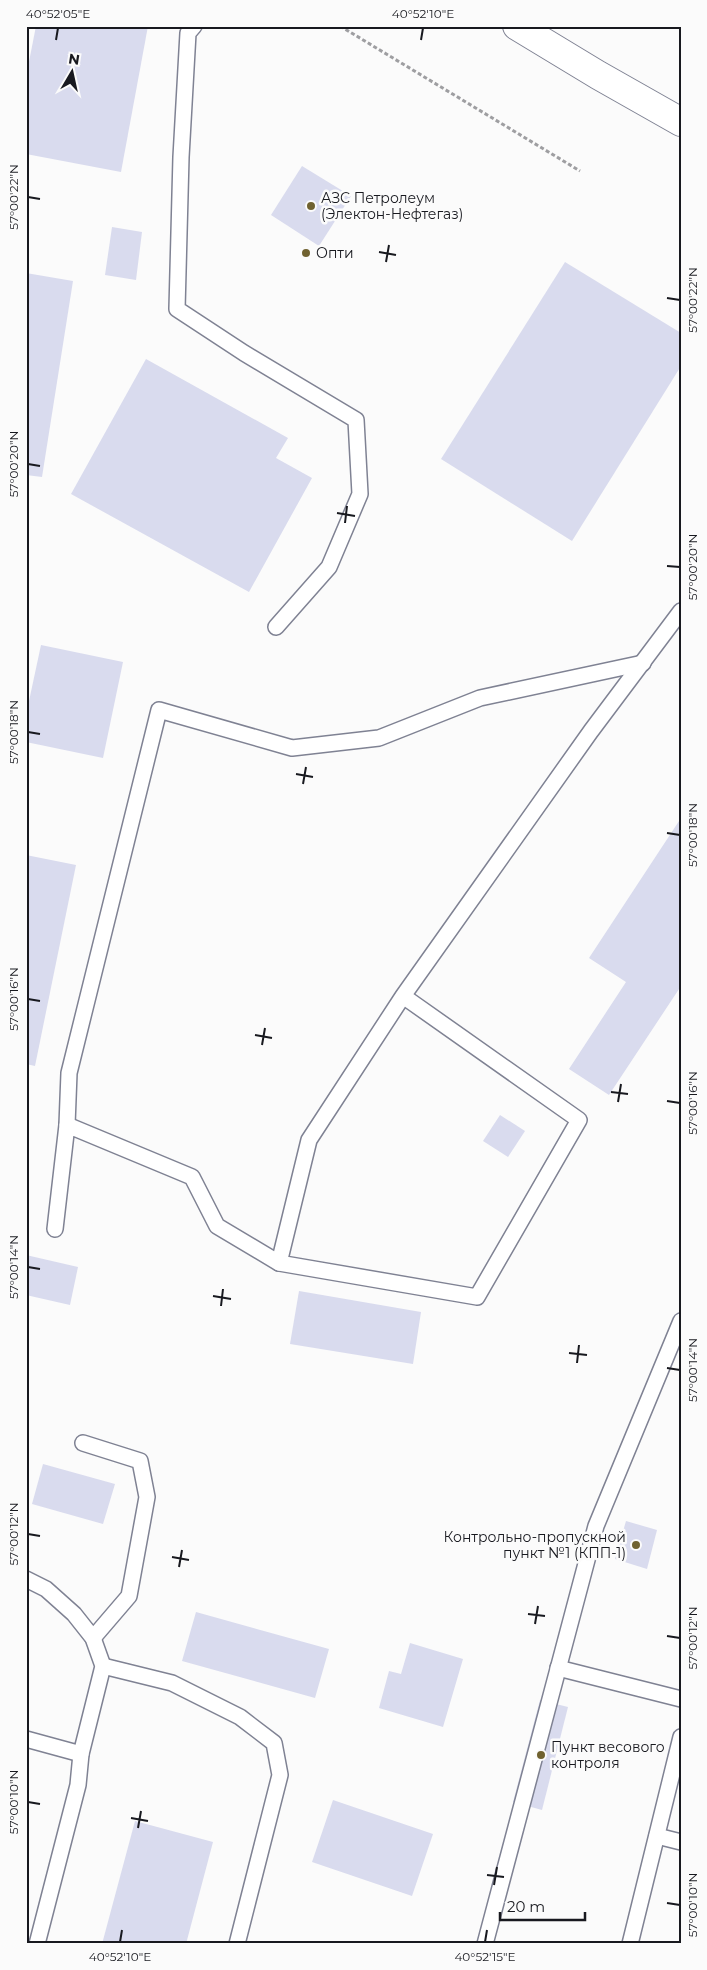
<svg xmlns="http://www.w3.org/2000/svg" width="707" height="1970" font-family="Montserrat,sans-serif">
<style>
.building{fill:#d9dbee}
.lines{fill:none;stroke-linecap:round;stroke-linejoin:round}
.lane-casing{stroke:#7f8293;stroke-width:18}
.primary-casing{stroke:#7f8293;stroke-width:30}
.path{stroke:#9e9ea1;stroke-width:3;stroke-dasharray:4 2.5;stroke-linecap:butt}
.lane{stroke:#fff;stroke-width:15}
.primary{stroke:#fff;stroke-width:28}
.ticks{fill:none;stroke:#18191f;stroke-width:2}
.poi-dot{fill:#706230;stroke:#fbfbfb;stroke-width:2}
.labels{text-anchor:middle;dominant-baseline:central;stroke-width:5;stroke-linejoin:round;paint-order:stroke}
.poi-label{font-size:14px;fill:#18191f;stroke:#fbfbfb;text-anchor:start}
.neatline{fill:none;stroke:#18191f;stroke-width:2}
.ticks-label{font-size:12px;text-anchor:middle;fill:#18191f}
</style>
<rect width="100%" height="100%" fill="#fbfbfb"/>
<!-- building -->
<g class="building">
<path d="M36,26H148L121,172L26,154V77Z"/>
<path d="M302,166L351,196L319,246L271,215Z"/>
<path d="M112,227L142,232L136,280L105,275Z"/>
<path d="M565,262L681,333V366L572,541L441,459Z"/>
<path d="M26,273L73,281L42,477L26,475Z"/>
<path d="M146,359L288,438L276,458L312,478L249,592L71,494Z"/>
<path d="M41,645L123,662L103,758L26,742V715Z"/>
<path d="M681,818V986L609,1095L569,1069L626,982L589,958Z"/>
<path d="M26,855L76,865L35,1066L26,1064Z"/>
<path d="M500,1115L525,1131L508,1157L483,1141Z"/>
<path d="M26,1255L78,1267L70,1305L26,1295Z"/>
<path d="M299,1291L421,1312L413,1364L290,1344Z"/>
<path d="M43,1464L115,1484L103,1524L32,1504Z"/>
<path d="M626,1521L657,1530L647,1569L615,1559Z"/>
<path d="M196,1612L329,1649L315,1698L182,1661Z"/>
<path d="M410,1643L463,1659L443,1727L379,1708L389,1671L401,1674Z"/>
<path d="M540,1700L568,1707L542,1810L513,1802Z"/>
<path d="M333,1800L433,1834L412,1896L312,1862Z"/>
<path d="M135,1821L213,1842L186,1944H102Z"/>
</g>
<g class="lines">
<!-- lane casing -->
<g class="lane-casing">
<g id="lane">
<path d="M194,26L188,33L181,157L177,309L244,353L356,420L360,494L329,567L276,627"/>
<path d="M403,996L579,1120L477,1297L279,1263L309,1140L403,996L591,731L681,611"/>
<path d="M67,1125L69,1073L159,710L292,748L379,738L480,698L643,663"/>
<path d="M55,1229L67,1125L192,1177L217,1226L279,1263"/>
<path d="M83,1443L140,1461L147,1497L129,1596L93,1638"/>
<path d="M26,1579L46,1589L74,1614L93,1638L103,1666L81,1754L26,1739"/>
<path d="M103,1666L172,1683L240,1717L274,1743L280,1775L237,1944"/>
<path d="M558,1668L681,1699"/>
<path d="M657,1836L681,1842"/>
<path d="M37,1944L78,1785L81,1754"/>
<path d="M485,1944L596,1526L681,1321"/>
<path d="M630,1944L681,1737"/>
</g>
</g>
<!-- primary casing -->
<g class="primary-casing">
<path id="primary" d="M517,26L598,75L681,122"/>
</g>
<!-- path -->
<path class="path" d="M340,26L580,171"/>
<!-- lane -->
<use href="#lane" class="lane"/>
<!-- primary -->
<use href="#primary" class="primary"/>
</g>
<!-- ticks -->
<path class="ticks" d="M56,40L58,28M421,40L423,28M28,197L40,199M379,252L396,255M386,262L389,245M667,298L680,300M28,464L40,466M337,513L355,516M345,523L347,506M667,566L680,567M28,732L40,734M296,774L313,777M303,784L306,767M667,833L680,835M28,999L40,1001M255,1035L272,1038M262,1045L265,1028M611,1092L628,1094M667,1101L680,1103M618,1102L621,1084M28,1267L40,1269M213,1296L231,1299M221,1306L223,1289M569,1353L587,1355M577,1363L579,1345M667,1368L680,1370M28,1534L40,1536M172,1557L189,1560M179,1567L182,1550M528,1614L545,1616M535,1624L538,1606M667,1636L680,1638M28,1802L40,1804M131,1818L148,1821M138,1828L141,1811M487,1875L504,1877M494,1885L497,1867M667,1903L680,1905M120,1942L122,1930M485,1942L487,1930"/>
<!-- markers -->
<g class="poi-dot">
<circle cx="311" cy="206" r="5"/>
<circle cx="306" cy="253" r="5"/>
<circle cx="636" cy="1545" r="5"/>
<circle cx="541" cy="1755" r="5"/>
</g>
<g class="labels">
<!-- poi labels -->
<g class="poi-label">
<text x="321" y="198">АЗС Петролеум<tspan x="321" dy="16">(Электон-Нефтегаз)</tspan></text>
<text x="316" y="253">Опти</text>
<text x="626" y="1537" text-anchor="end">Контрольно-пропускной<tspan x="626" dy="16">пункт №1 (КПП-1)</tspan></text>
<text x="551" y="1747">Пункт весового<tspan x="551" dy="16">контроля</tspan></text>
</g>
</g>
<!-- border -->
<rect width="707" height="1970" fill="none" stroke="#fbfbfb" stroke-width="55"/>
<!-- north arrow -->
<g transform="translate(72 72) rotate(9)" stroke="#fbfbfb" stroke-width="4" paint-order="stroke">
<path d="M0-4L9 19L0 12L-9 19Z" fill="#18191f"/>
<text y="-8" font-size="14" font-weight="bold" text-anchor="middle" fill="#18191f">N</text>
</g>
<!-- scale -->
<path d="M500 1912v8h85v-8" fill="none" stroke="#18191f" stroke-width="2.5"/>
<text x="507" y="1912" font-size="15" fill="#18191f" stroke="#fbfbfb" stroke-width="4" paint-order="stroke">20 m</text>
<rect x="28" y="28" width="652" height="1914" class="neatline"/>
<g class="ticks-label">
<text x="58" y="18">40°52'05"E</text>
<text x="423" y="18">40°52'10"E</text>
<text transform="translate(14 197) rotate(-90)" y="4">57°00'22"N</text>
<text transform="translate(693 300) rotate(-90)" y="4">57°00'22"N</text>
<text transform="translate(14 464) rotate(-90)" y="4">57°00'20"N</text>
<text transform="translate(693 567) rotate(-90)" y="4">57°00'20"N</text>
<text transform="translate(14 732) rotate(-90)" y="4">57°00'18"N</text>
<text transform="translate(693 835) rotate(-90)" y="4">57°00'18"N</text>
<text transform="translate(14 999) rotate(-90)" y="4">57°00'16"N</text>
<text transform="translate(693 1103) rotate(-90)" y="4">57°00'16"N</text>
<text transform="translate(14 1267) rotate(-90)" y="4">57°00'14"N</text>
<text transform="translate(693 1370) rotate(-90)" y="4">57°00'14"N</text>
<text transform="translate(14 1534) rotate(-90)" y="4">57°00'12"N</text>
<text transform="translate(693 1638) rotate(-90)" y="4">57°00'12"N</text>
<text transform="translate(14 1802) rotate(-90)" y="4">57°00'10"N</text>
<text transform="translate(693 1905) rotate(-90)" y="4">57°00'10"N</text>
<text x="120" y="1961">40°52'10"E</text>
<text x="485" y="1961">40°52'15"E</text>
</g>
</svg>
